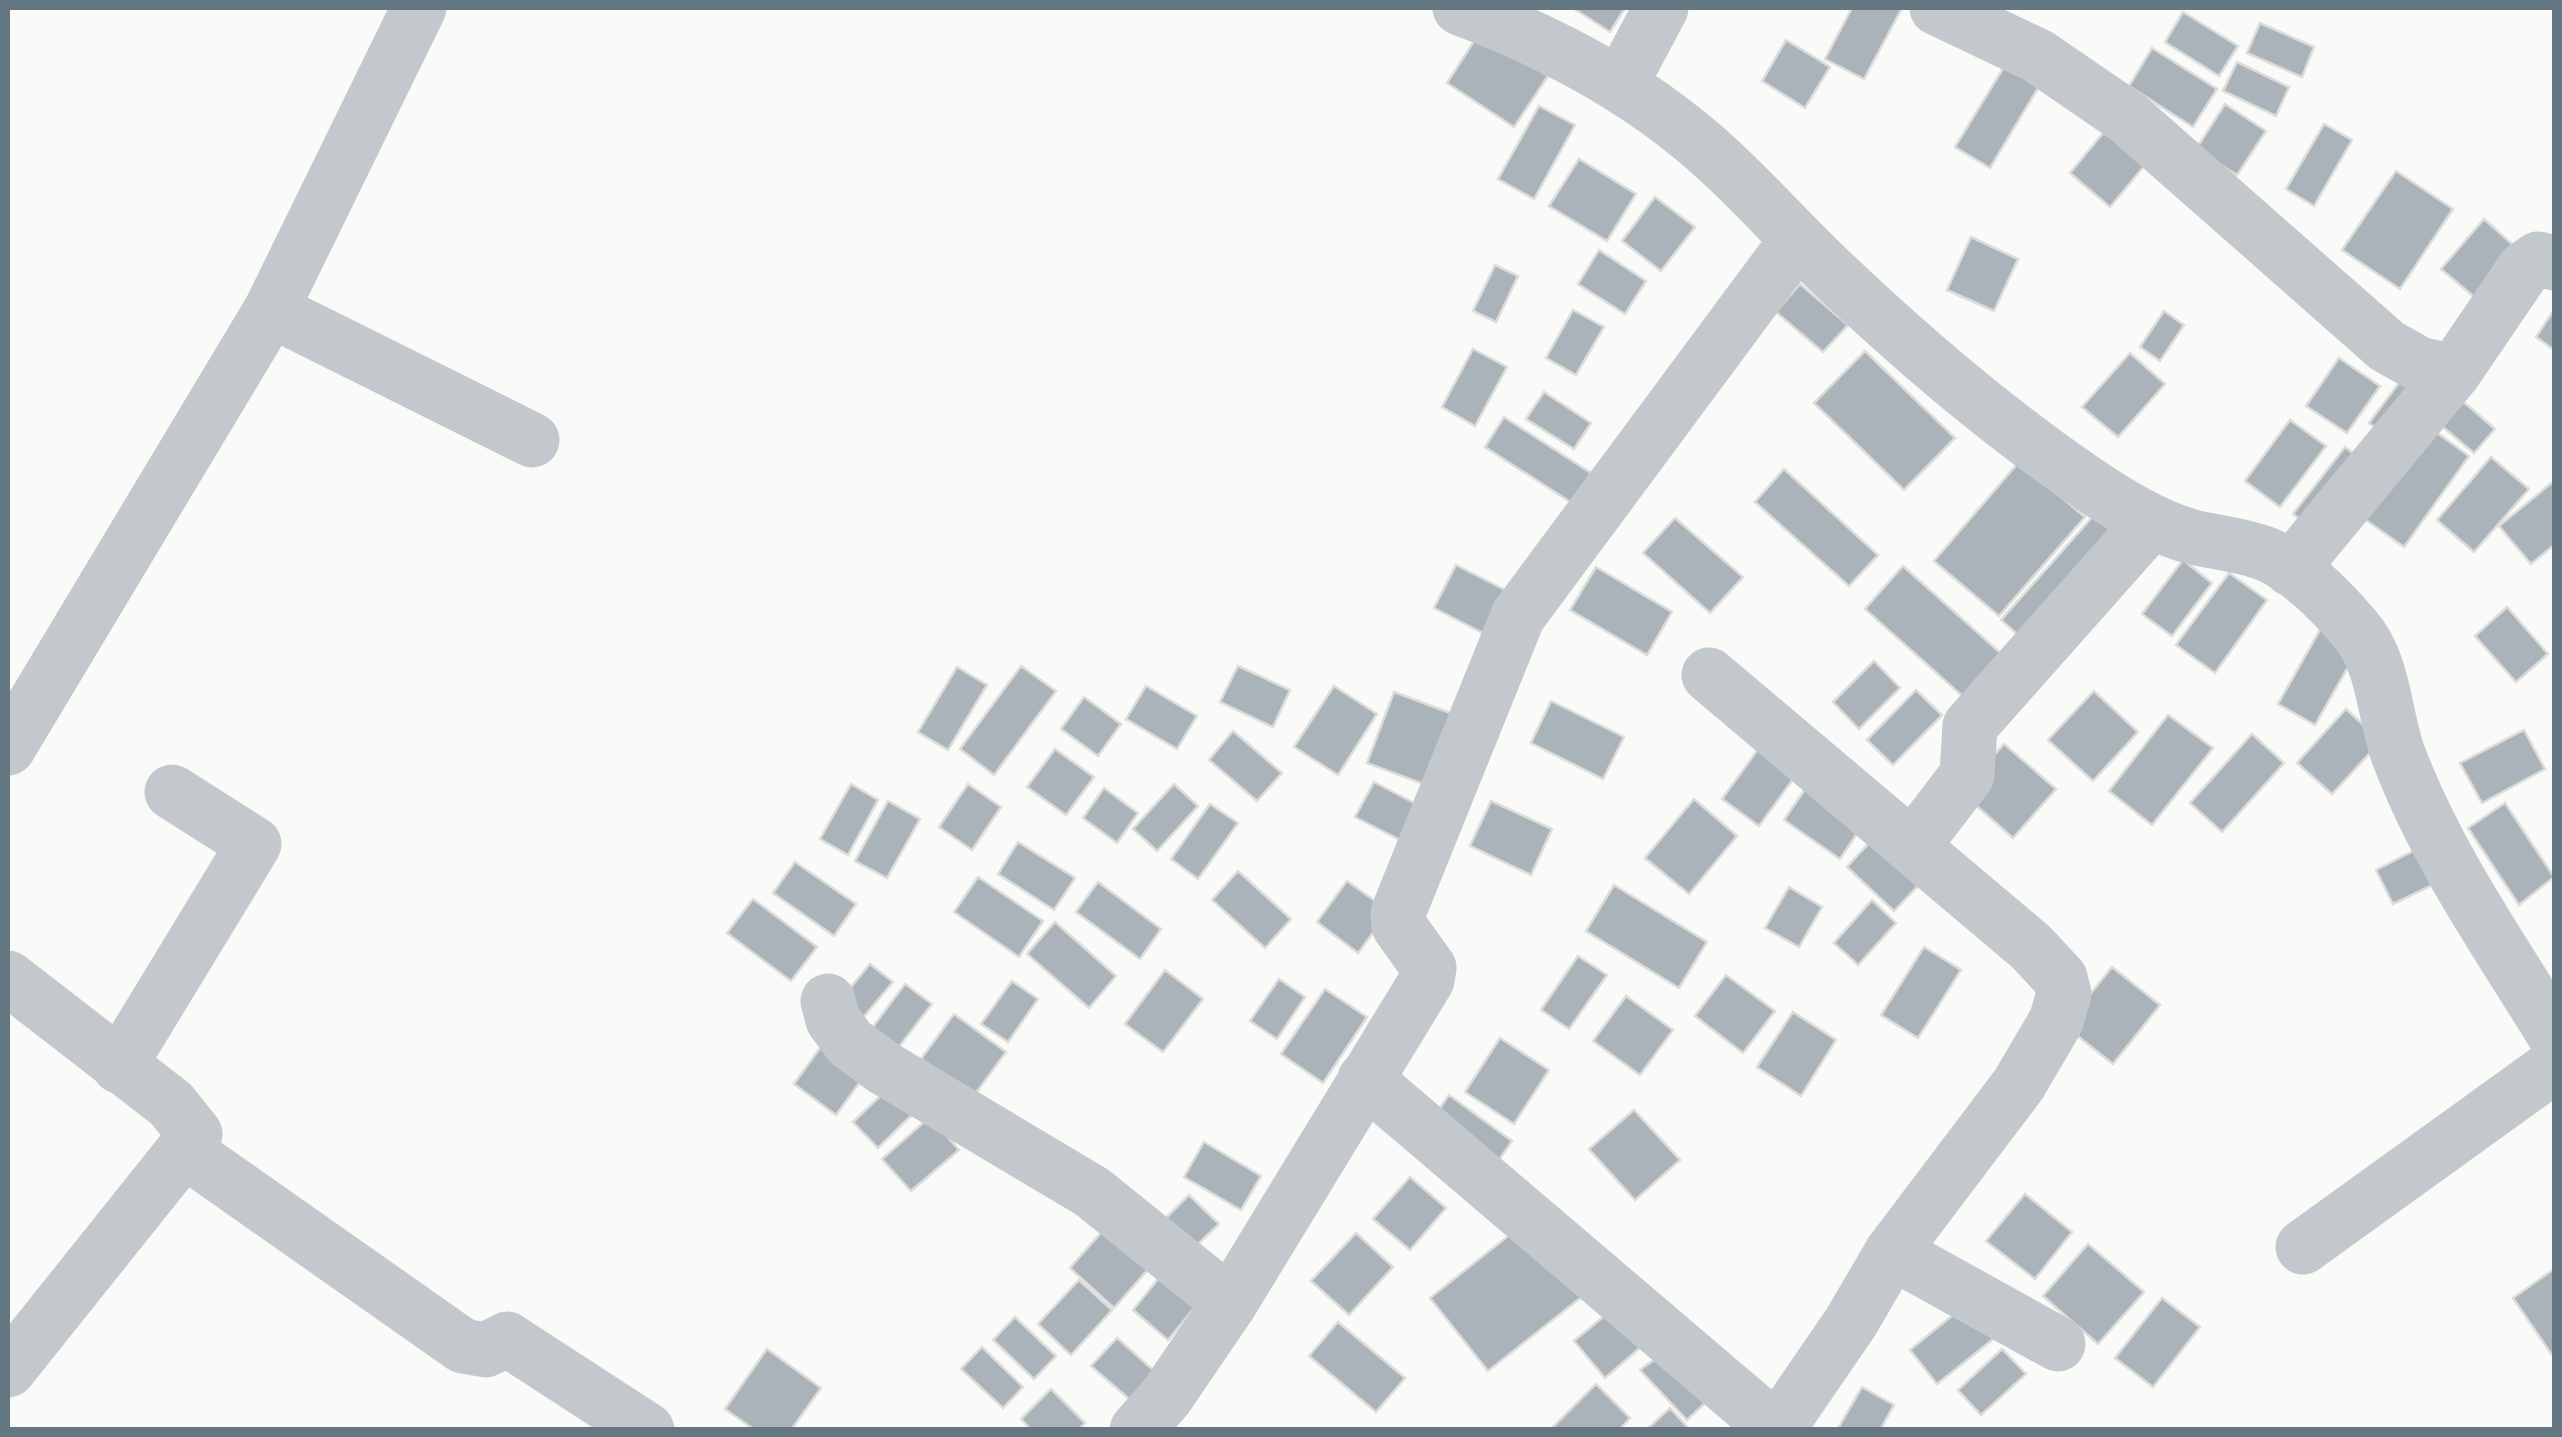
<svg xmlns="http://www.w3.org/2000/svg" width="2562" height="1437" font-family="'Work Sans',sans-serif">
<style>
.building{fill:#aab3b9;stroke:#dcdcda;stroke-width:2.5}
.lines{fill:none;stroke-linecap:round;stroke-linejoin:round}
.minor{stroke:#c3c8cc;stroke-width:55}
</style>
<rect width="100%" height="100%" fill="#fafaf8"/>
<!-- building -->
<g class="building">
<path d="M1573,8H1625L1610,32Z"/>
<path d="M1852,8H1902L1864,79L1825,59Z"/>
<path d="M2183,12L2238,46L2219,76L2165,42Z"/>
<path d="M2260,23L2314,47L2302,77L2247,53Z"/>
<path d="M1480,32L1548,76L1514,127L1447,83Z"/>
<path d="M1786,40L1830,67L1805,108L1762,81Z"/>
<path d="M2152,48L2217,89L2193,127L2129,86Z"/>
<path d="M2007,62L2041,83L1990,168L1955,147Z"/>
<path d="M2237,62L2289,87L2276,116L2223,91Z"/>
<path d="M2225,104L2266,131L2237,175L2196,149Z"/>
<path d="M1539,106L1575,125L1534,199L1498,179Z"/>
<path d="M2324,124L2352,140L2314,206L2286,189Z"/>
<path d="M2109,126L2150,159L2110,207L2070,173Z"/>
<path d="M1579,159L1636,194L1607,241L1549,206Z"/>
<path d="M2396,171L2453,209L2400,289L2342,250Z"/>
<path d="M1655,197L1695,227L1661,271L1622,241Z"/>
<path d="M2484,219L2521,252L2479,301L2441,269Z"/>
<path d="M1971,237L2018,259L1994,311L1947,290Z"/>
<path d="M1599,250L1646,281L1625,314L1578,284Z"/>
<path d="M1495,265L1518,276L1496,322L1473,311Z"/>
<path d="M1800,284L1848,325L1823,352L1776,312Z"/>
<path d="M1573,310L1604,327L1576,375L1546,358Z"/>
<path d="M2554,310V350L2536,337Z"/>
<path d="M2164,311L2184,325L2160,361L2140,347Z"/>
<path d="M1473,349L1507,367L1475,426L1442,407Z"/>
<path d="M1865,351L1955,438L1904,490L1814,403Z"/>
<path d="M2130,353L2165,384L2118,437L2082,407Z"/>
<path d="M2339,358L2380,386L2347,433L2306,406Z"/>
<path d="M2405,375L2423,389L2387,436L2369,423Z"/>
<path d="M1544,392L1591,423L1574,449L1526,419Z"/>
<path d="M2452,392L2495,429L2474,453L2431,417Z"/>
<path d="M1504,417L1591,473L1572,503L1485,447Z"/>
<path d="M2290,420L2326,446L2280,507L2245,481Z"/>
<path d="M2425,424L2469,456L2404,547L2359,515Z"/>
<path d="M2345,447L2363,461L2311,527L2293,514Z"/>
<path d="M2491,457L2529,489L2474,552L2437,520Z"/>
<path d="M2019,462L2085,517L1999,616L1934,561Z"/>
<path d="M1784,469L1878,555L1849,586L1755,502Z"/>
<path d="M2554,481V545L2531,564L2499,526Z"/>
<path d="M2095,514L2122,543L2031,646L2001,620Z"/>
<path d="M1675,518L1743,577L1710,613L1643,553Z"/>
<path d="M2183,560L2212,583L2172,636L2142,614Z"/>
<path d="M1456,565L1505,590L1483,633L1434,608Z"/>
<path d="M1903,566L2006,658L1968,701L1865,609Z"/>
<path d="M1596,567L1672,612L1647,655L1570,610Z"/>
<path d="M2229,573L2267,600L2215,673L2176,645Z"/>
<path d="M2507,607L2548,654L2516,682L2475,636Z"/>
<path d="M2320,630L2357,651L2315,725L2278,704Z"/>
<path d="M1874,661L1900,688L1859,729L1833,702Z"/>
<path d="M1021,666L1056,691L994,775L960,749Z"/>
<path d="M1238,666L1290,690L1273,727L1220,702Z"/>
<path d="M957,667L987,685L948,750L918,732Z"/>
<path d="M1146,686L1197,716L1177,749L1126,719Z"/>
<path d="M1334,686L1377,714L1338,775L1294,747Z"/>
<path d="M1916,690L1942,715L1893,765L1867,740Z"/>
<path d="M2094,691L2138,732L2093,781L2048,740Z"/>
<path d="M1394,692L1453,714L1426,785L1367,763Z"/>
<path d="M1084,697L1121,724L1098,756L1061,729Z"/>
<path d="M1551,701L1624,737L1603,779L1531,743Z"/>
<path d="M2346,709L2381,741L2332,794L2297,763Z"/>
<path d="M2168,715L2213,748L2152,825L2109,791Z"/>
<path d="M2524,730L2545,769L2482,803L2460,763Z"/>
<path d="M1233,731L1282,773L1257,801L1209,760Z"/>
<path d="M1770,733L1807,760L1759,826L1722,799Z"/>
<path d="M2252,734L2284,763L2222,832L2190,803Z"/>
<path d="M2004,744L2056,789L2013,838L1961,792Z"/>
<path d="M1055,749L1094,777L1066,815L1027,787Z"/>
<path d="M1812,779L1868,817L1840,859L1784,820Z"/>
<path d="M1374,782L1435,814L1418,849L1355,817Z"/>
<path d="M851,784L878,800L848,855L820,839Z"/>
<path d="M968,784L1001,807L972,850L939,827Z"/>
<path d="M1174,784L1198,806L1157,851L1133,829Z"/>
<path d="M1104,788L1138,813L1117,843L1083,818Z"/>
<path d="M1694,799L1737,836L1689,894L1645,858Z"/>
<path d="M888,801L920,819L887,878L855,861Z"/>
<path d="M1491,801L1552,829L1531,875L1470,846Z"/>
<path d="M2505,803L2554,877L2519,905L2468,828Z"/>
<path d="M1210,804L1238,823L1198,879L1171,859Z"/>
<path d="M1882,829L1930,873L1894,911L1847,867Z"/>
<path d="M1018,842L1075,878L1054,910L998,874Z"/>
<path d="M2427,844L2445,879L2393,904L2376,870Z"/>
<path d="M795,862L856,904L834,936L773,893Z"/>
<path d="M1238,871L1291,919L1265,948L1212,900Z"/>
<path d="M978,877L1043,921L1019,957L954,912Z"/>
<path d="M1347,881L1389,911L1358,953L1317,922Z"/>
<path d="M1098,882L1161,929L1140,959L1076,912Z"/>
<path d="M1614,885L1707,942L1679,988L1586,931Z"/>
<path d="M1789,887L1822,907L1799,947L1765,928Z"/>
<path d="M753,899L817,947L791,981L727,933Z"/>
<path d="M1872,900L1896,923L1858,965L1834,943Z"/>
<path d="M1055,922L1116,976L1089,1008L1027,954Z"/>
<path d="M1924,947L1961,970L1918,1038L1881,1015Z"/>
<path d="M1578,956L1607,975L1569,1029L1541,1010Z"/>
<path d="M870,964L893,982L860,1021L838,1003Z"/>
<path d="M2112,967L2160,1005L2113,1064L2065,1026Z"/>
<path d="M1165,970L1203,999L1163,1052L1125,1024Z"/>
<path d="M1726,975L1775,1011L1743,1053L1695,1016Z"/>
<path d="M1279,979L1305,997L1277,1039L1250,1021Z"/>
<path d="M1012,981L1038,999L1008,1042L981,1024Z"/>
<path d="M905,984L932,1004L898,1048L872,1028Z"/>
<path d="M1325,989L1367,1017L1323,1083L1281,1054Z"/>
<path d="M1626,996L1673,1030L1640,1075L1593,1041Z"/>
<path d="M1793,1012L1836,1040L1801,1096L1757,1067Z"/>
<path d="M954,1014L1006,1052L973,1097L921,1059Z"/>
<path d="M1500,1038L1549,1070L1514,1124L1465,1092Z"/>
<path d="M823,1044L865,1075L836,1115L794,1084Z"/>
<path d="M896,1081L921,1106L878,1148L853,1122Z"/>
<path d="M1449,1095L1512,1141L1492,1170L1428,1125Z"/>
<path d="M1634,1110L1680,1160L1635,1200L1589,1149Z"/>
<path d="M930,1117L959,1150L911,1191L882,1159Z"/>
<path d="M1204,1142L1261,1176L1241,1210L1184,1177Z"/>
<path d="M1410,1177L1446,1208L1410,1250L1373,1219Z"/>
<path d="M2025,1194L2072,1232L2035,1279L1986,1241Z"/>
<path d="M1189,1195L1219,1224L1195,1247L1166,1218Z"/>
<path d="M1526,1222L1584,1295L1488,1371L1430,1298Z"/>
<path d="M1108,1225L1152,1265L1114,1308L1070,1268Z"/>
<path d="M1356,1233L1393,1267L1349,1315L1311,1281Z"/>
<path d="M2088,1244L2144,1292L2098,1344L2043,1296Z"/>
<path d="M1171,1263L1207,1292L1168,1340L1133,1310Z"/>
<path d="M2554,1269V1358L2513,1298Z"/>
<path d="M1079,1280L1112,1310L1071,1355L1038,1324Z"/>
<path d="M1974,1298L2002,1332L1937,1384L1910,1350Z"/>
<path d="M2162,1298L2200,1327L2153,1387L2115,1358Z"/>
<path d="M1619,1304L1649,1340L1605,1378L1574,1341Z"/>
<path d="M1015,1317L1056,1356L1034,1379L993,1340Z"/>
<path d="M1338,1322L1405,1378L1376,1412L1309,1356Z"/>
<path d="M1117,1338L1160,1376L1135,1404L1091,1366Z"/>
<path d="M982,1347L1023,1387L1003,1408L961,1369Z"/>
<path d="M767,1349L821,1388L791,1430H755L725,1409Z"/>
<path d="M1669,1349L1715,1394L1687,1420L1640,1370Z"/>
<path d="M2002,1349L2026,1374L1981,1415L1958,1390Z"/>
<path d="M1596,1384L1630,1418L1619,1430H1550Z"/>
<path d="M1862,1387L1894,1405L1880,1430H1837Z"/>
<path d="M1051,1389L1085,1423L1078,1430H1031L1021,1419Z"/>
<path d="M1670,1408L1690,1430H1646Z"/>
</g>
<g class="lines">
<!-- minor -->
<g class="minor">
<path d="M1460,8C1543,39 1623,80 1692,137C1742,178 1785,229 1832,273C1914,351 2004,428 2099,491C2128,510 2162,530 2197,538C2220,543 2243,545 2266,554C2298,567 2333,603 2355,629C2384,662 2384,714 2398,754C2436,855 2498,943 2554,1034"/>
<path d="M1937,8L2038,56L2127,117L2387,346L2419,364L2454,372"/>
<path d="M1620,85L1661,8"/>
<path d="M271,310L532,440"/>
<path d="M2291,569L2454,372L2524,269L2538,259L2554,263"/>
<path d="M1709,675L2031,947L2060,978L2064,994L2056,1021L2019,1084L1892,1252L1851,1322L1777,1430"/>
<path d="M8,748L271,310L419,8"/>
<path d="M1912,847L1967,775L1970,726L2151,522"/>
<path d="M8,978L171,1104L195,1134L184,1150L463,1346L486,1350L507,1339L647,1430"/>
<path d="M828,1001L833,1020L850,1043L884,1068L1092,1192L1230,1303"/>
<path d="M119,1066L254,844L172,792"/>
<path d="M1365,1079L1777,1430"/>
<path d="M2303,1247L2554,1066"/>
<path d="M1892,1252L2058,1344"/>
<path d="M8,1370L184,1150"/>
<path d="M1137,1430L1166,1397L1230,1303L1427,980L1429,968L1399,926L1398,913L1518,616L1797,240"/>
</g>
</g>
<!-- border -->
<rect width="2562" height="1437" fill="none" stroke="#657683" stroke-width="20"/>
</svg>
